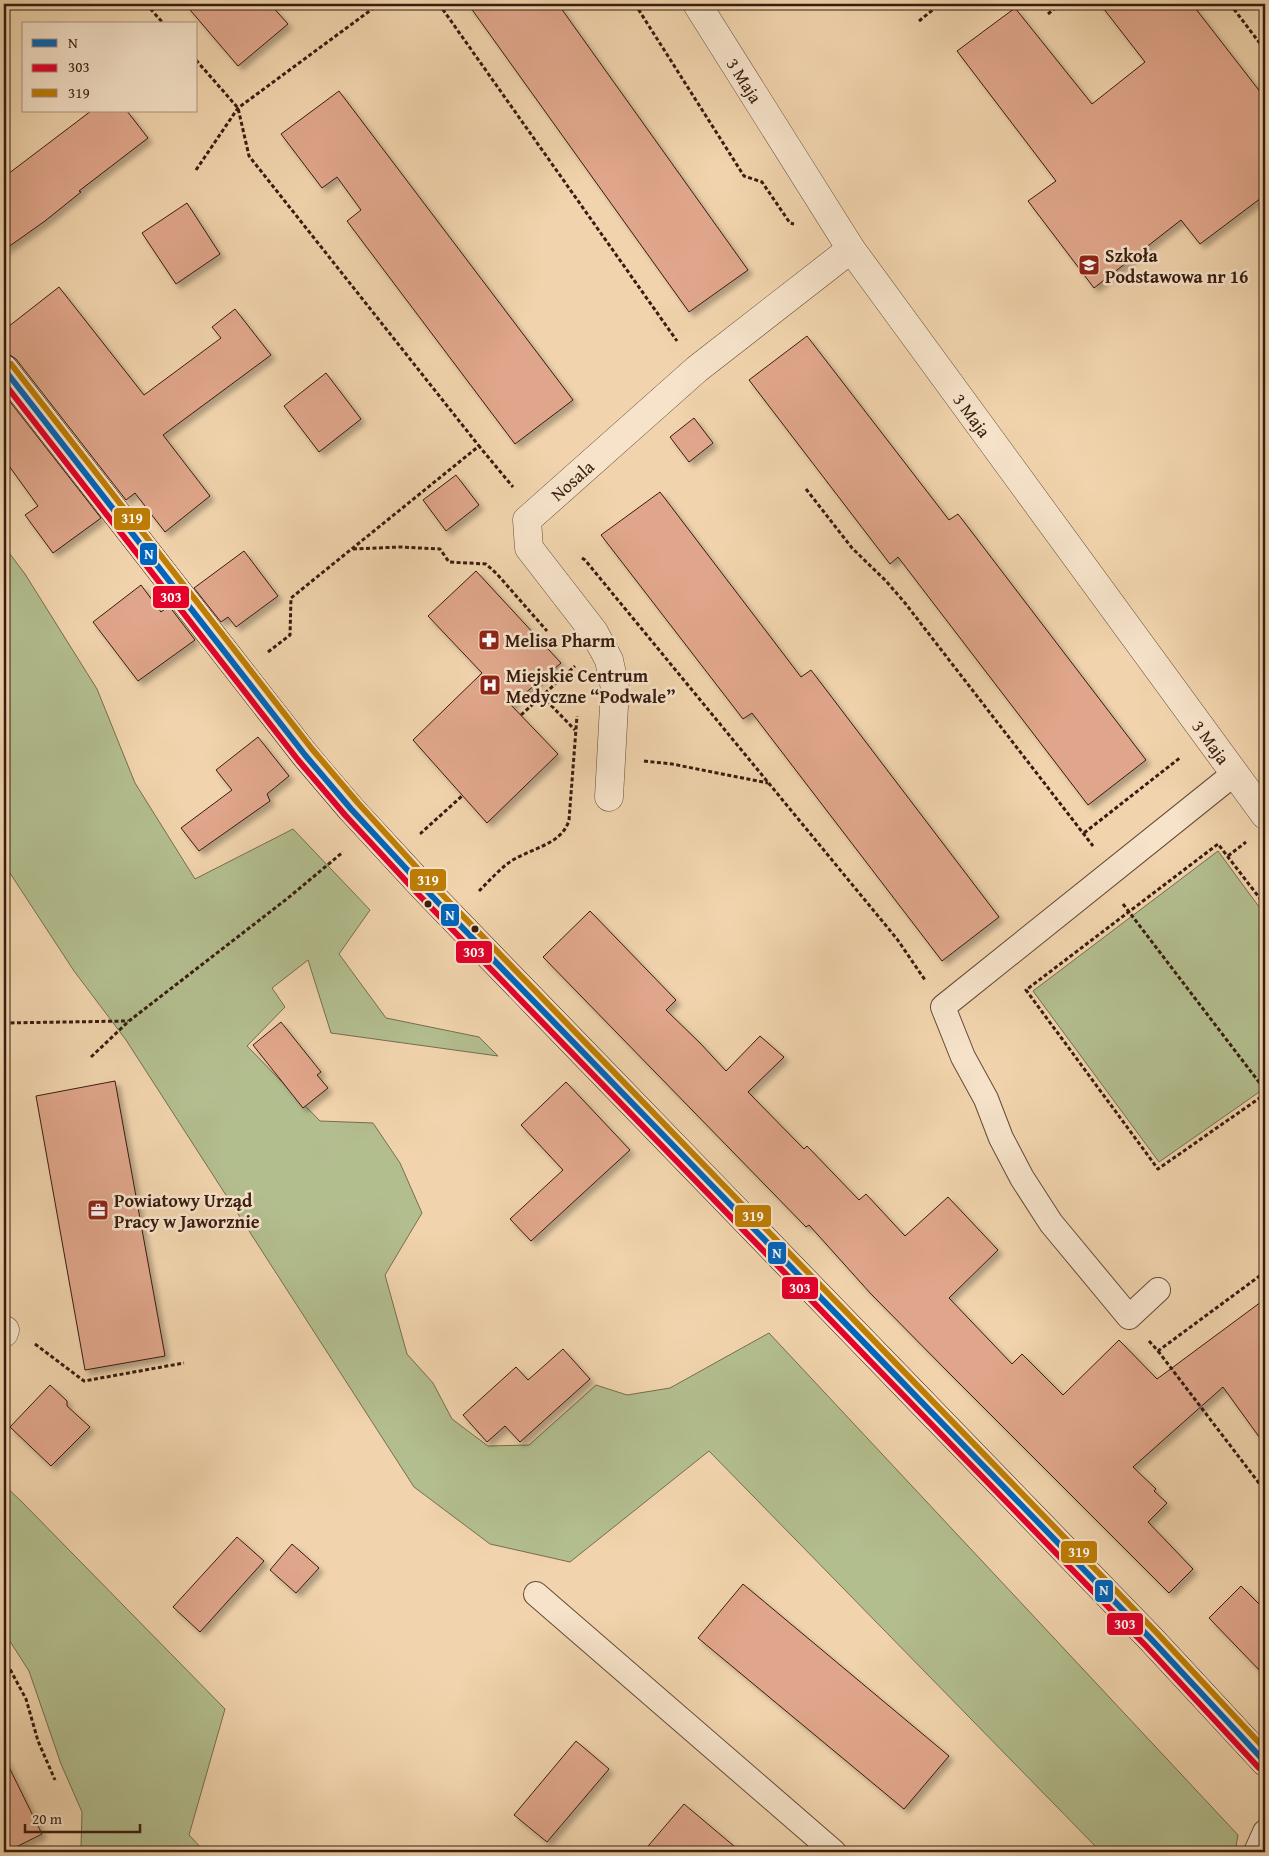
<svg xmlns="http://www.w3.org/2000/svg" width="1269" height="1856" font-family="'Gentium Book Plus',serif">
<style>
.green{fill:#b3be8f;stroke:#766d50}
.building{fill:#e0a68b;stroke:#381c10;filter:url(#shadow)}
.lines{fill:none;stroke-linecap:round;stroke-linejoin:round}
.lane-casing{stroke:#664a37;stroke-width:26}
.street-casing{stroke:#664a37;stroke-width:29}
.secondary-casing{stroke:#381c10;stroke-width:29}
.path{stroke:#381c10;stroke-width:3;stroke-dasharray:4 2.5;stroke-linecap:butt}
.lane{stroke:#f6e3ca;stroke-width:24}
.street{stroke:#f6e3ca;stroke-width:28}
.secondary{stroke:#f6e3ca;stroke-width:28}
.bus-1-casing{stroke:#f6e3ca;stroke-width:10}
.bus-2-casing{stroke:#f6e3ca;stroke-width:10}
.bus-3-casing{stroke:#f6e3ca;stroke-width:10}
.bus-1{stroke:#0065bd;stroke-width:6}
.bus-2{stroke:#e4002b;stroke-width:6}
.bus-3{stroke:#be7d05;stroke-width:6}
.bus-dot{fill:#381c10;stroke:#f6e3ca;stroke-width:2}
.labels{text-anchor:middle;dominant-baseline:central;stroke-width:5;stroke-linejoin:round;paint-order:stroke}
.street-label{font-size:18px;fill:#381c10;stroke:#f6e3ca}
.poi-label{font-size:18px;font-weight:bold;fill:#381c10;stroke:#f6e3ca;text-anchor:start}
.line-badge{stroke:#f6e3ca;stroke-width:2}
.badge-label{font-size:14px;text-anchor:middle;font-weight:bold;fill:#fff}
</style>
<defs>
<filter id="shadow"><feDropShadow dx="4.5" dy="4.5" stdDeviation="2.5" flood-color="#0004"/></filter>
</defs>
<rect width="100%" height="100%" fill="#f1d4ad"/>
<filter id="stains"><feTurbulence type="fractalNoise" baseFrequency=".004" numOctaves="4"/><feColorMatrix values="0 0 0 0 .2 0 0 0 0 .09 0 0 0 0 .02 0 0 0 .5 -.17"/></filter>
<radialGradient id="worn" r=".72"><stop offset=".6" stop-color="#630" stop-opacity="0"/><stop offset="1" stop-color="#630" stop-opacity=".3"/></radialGradient>
<!-- green -->
<g class="green">
<path d="M4,546L25,574L97,689L135,783L195,879L293,829L370,910L339,954L386,1018L479,1037L498,1056L331,1033L308,960L272,988L285,1007L247,1046L320,1121L373,1123L400,1163L422,1213L385,1275L407,1354L433,1383L452,1419L488,1446L529,1445L596,1385L627,1395L670,1388L769,1333L1238,1835L1235,1852H1101L709,1451L570,1562L490,1544L414,1487L126,1040L74,971L4,864Z"/>
<path d="M1218,851L1265,915V1088L1159,1162L1033,991Z"/>
<path d="M4,1485L22,1502L225,1709L189,1835L205,1852H79L81,1848L82,1812L61,1764L29,1671L4,1632Z"/>
</g>
<!-- building -->
<g class="building">
<path d="M185,4H270L288,24L238,66Z"/>
<path d="M468,4H558L748,270L689,312Z"/>
<path d="M1100,4H1192L1265,98V195L1200,244L1181,220L1094,288L1028,201L1056,181L957,51L1015,8L1092,104L1145,62Z"/>
<path d="M339,91L573,400L515,444L347,221L361,210L337,177L322,188L281,134Z"/>
<path d="M91,111H127L148,138L79,191L81,192L45,221L4,250V177Z"/>
<path d="M187,203L220,254L176,284L142,233Z"/>
<path d="M59,287L144,395L221,338L212,327L235,309L271,355L163,435L210,496L165,532L135,493L126,500L16,359L10,355L4,354V330Z"/>
<path d="M807,336L949,520L958,514L1146,760L1088,805L898,557L890,564L749,380Z"/>
<path d="M326,373L361,419L319,452L284,406Z"/>
<path d="M4,394L101,518L53,553L25,515L38,506L4,459Z"/>
<path d="M694,418L713,443L689,462L670,437Z"/>
<path d="M456,475L479,505L446,531L423,500Z"/>
<path d="M660,492L801,677L811,670L999,917L942,961L752,713L743,719L601,535Z"/>
<path d="M244,551L278,596L236,627L228,617L221,622L194,588Z"/>
<path d="M476,571L561,663L511,705L558,754L487,823L413,740L482,673L428,616Z"/>
<path d="M141,585L161,612L169,606L195,640L138,681L93,622Z"/>
<path d="M258,737L289,776L267,794L270,801L199,851L181,828L232,790L216,770Z"/>
<path d="M590,911L676,1000L666,1010L700,1043L726,1071L760,1036L784,1057L748,1092L804,1149L807,1146L859,1200L866,1194L905,1236L948,1197L998,1250L949,1298L1012,1364L1022,1354L1063,1395L1119,1340L1157,1379L1265,1299V1445L1223,1387L1133,1467L1156,1489L1154,1491L1167,1503L1148,1522L1193,1569L1169,1593L951,1375L871,1294L809,1225L806,1227L543,957Z"/>
<path d="M281,1022L321,1072L317,1075L328,1088L303,1108L253,1045Z"/>
<path d="M115,1081L165,1356L85,1370L36,1096Z"/>
<path d="M566,1082L630,1150L531,1241L510,1219L563,1170L521,1125Z"/>
<path d="M563,1349L590,1379L520,1442L505,1426L487,1442L463,1415L516,1367L528,1380Z"/>
<path d="M50,1385L67,1401V1406L90,1427L51,1466L10,1427Z"/>
<path d="M237,1537L264,1561L200,1632L173,1607Z"/>
<path d="M292,1544L319,1568L296,1593L270,1570Z"/>
<path d="M743,1584L949,1756L904,1809L698,1638Z"/>
<path d="M1241,1586L1265,1610V1676L1209,1618Z"/>
<path d="M576,1741L609,1769L547,1842L514,1815Z"/>
<path d="M4,1757L42,1834L6,1852H4Z"/>
<path d="M684,1804L741,1852H643Z"/>
</g>
<g class="lines">
<!-- lane casing -->
<g class="lane-casing">
<g id="lane">
<path d="M1158,1290L1129,1317L1051,1223L1022,1178L1001,1138L986,1099L963,1057L943,1007L1235,773"/>
<path d="M536,1594L834,1852"/>
<path d="M1256,1852L1265,1832"/>
</g>
</g>
<!-- street casing -->
<g class="street-casing">
<g id="street">
<path id="s1" d="M697,4L851,249L1265,815"/>
<path id="s2" d="M609,797L615,688L609,660L594,632L529,548L527,520L697,369L851,249"/>
<path d="M4,1333L5,1330"/>
</g>
</g>
<!-- secondary casing -->
<g class="secondary-casing">
<path id="secondary" d="M4,369L305,755L351,809L424,888L1151,1639L1265,1762"/>
</g>
<!-- path -->
<g class="path">
<path d="M146,4L164,24"/>
<path d="M439,4L677,341"/>
<path d="M635,4L744,176L762,182L790,223L794,224"/>
<path d="M1230,4L1265,50"/>
<path d="M1048,14L1060,4"/>
<path d="M919,21L940,4"/>
<path d="M196,60L238,108L249,156L479,446"/>
<path d="M196,170L238,108L379,4"/>
<path d="M806,489L852,548L886,581L905,603L1093,846"/>
<path d="M353,549L400,547L440,549L449,562L486,564L497,574L547,631"/>
<path d="M582,558L585,560L897,939L925,980"/>
<path d="M268,652L290,635L291,598L479,446L513,487"/>
<path d="M542,696L575,730"/>
<path d="M521,715L575,666"/>
<path d="M644,761L672,764L768,783"/>
<path d="M1084,833L1181,757"/>
<path d="M422,834L421,833L462,796"/>
<path d="M1228,856L1246,842"/>
<path d="M479,891C488,882 497,872 507,864C526,849 562,846 569,820L577,716"/>
<path d="M1123,904L1265,1090"/>
<path d="M4,1023L128,1021"/>
<path d="M91,1057L129,1021L288,898L343,852"/>
<path d="M1265,1095L1261,1097L1265,1103"/>
<path d="M1261,1097L1158,1169L1026,990L1218,844L1265,905"/>
<path d="M1149,1341L1158,1351L1265,1272"/>
<path d="M35,1344L84,1381L184,1363"/>
<path d="M1158,1351L1265,1491"/>
<path d="M4,1658L26,1699L38,1741L55,1780"/>
</g>
<!-- lane -->
<use href="#lane" class="lane"/>
<!-- street -->
<use href="#street" class="street"/>
<!-- secondary -->
<use href="#secondary" class="secondary"/>
<!-- bus-1 casing -->
<g class="bus-1-casing">
<path id="bus-1" d="M4,369L305,755L351,809L424,888L1151,1639L1265,1762"/>
</g>
<!-- bus-2 casing -->
<g class="bus-2-casing">
<path id="bus-2" d="M4,383L298,760L345,815L418,894L1145,1645L1259,1768"/>
</g>
<!-- bus-3 casing -->
<g class="bus-3-casing">
<path id="bus-3" d="M11,364L312,749L358,803L430,882L1157,1633L1265,1749"/>
</g>
<!-- bus-1 -->
<use href="#bus-1" class="bus-1"/>
<!-- bus-2 -->
<use href="#bus-2" class="bus-2"/>
<!-- bus-3 -->
<use href="#bus-3" class="bus-3"/>
</g>
<!-- icons -->
<defs>
<g id="school-square" transform="scale(1.125)"><rect x="-9" y="-9" width="18" height="18" rx="4" fill="#8f2418" stroke="#f6e3ca"/><path d="M0-5L7-2L0 1L-7-2ZM-4 1L0 2.5L4 1V4Q0 6-4 4Z" fill="#fff"/></g>
<g id="pharmacy-square" transform="scale(1.125)"><rect x="-9" y="-9" width="18" height="18" rx="4" fill="#8f2418" stroke="#f6e3ca"/><path d="M-2-6h4v4h4v4h-4v4h-4v-4h-4v-4h4Z" fill="#fff"/></g>
<g id="hospital-square" transform="scale(1.125)"><rect x="-9" y="-9" width="18" height="18" rx="4" fill="#8f2418" stroke="#f6e3ca"/><path d="M-5-5h3v3.5h4V-5h3V5h-3V1.5h-4V5h-3Z" fill="#fff"/></g>
<g id="office-square" transform="scale(1.125)"><rect x="-9" y="-9" width="18" height="18" rx="4" fill="#8f2418" stroke="#f6e3ca"/><path d="M-6-3h4V-5.5h4V-3h4V5H-6ZM-1-4.5V-3h2v-1.5ZM-6 0V1H6V0Z" fill="#fff"/></g>
</defs>
<g fill-rule="evenodd">
<use href="#school-square" x="1089" y="265"/>
<use href="#pharmacy-square" x="489" y="640"/>
<use href="#hospital-square" x="490" y="685"/>
<use href="#office-square" x="98" y="1210"/>
</g>
<!-- markers -->
<g class="bus-dot">
<circle cx="428" cy="904" r="4.5"/>
<circle cx="475" cy="929" r="4.5"/>
</g>
<g class="labels">
<!-- street labels -->
<g class="street-label">
<text stroke="none"><textPath href="#s1" startOffset="90">3 Maja</textPath></text>
<text stroke="none"><textPath href="#s1" startOffset="495">3 Maja</textPath></text>
<text stroke="none"><textPath href="#s2" startOffset="364">Nosala</textPath></text>
<text stroke="none"><textPath href="#s1" startOffset="900">3 Maja</textPath></text>
</g>
<!-- poi labels -->
<g class="poi-label">
<text x="1105" y="255">Szkoła<tspan x="1105" dy="21">Podstawowa nr 16</tspan></text>
<text x="505" y="640">Melisa Pharm</text>
<text x="506" y="675">Miejskie Centrum<tspan x="506" dy="21">Medyczne “Podwale”</tspan></text>
<text x="114" y="1200">Powiatowy Urząd<tspan x="114" dy="21">Pracy w Jaworznie</tspan></text>
</g>
</g>
<g class="line-badge">
<rect x="113" y="507" width="38" height="24" rx="5" fill="#be7d05"/>
<rect x="139" y="542" width="19" height="24" rx="5" fill="#0065bd"/>
<rect x="152" y="585" width="38" height="24" rx="5" fill="#e4002b"/>
<rect x="409" y="868" width="38" height="24" rx="5" fill="#be7d05"/>
<rect x="440" y="903" width="20" height="24" rx="5" fill="#0065bd"/>
<rect x="455" y="940" width="38" height="24" rx="5" fill="#e4002b"/>
<rect x="734" y="1204" width="38" height="24" rx="5" fill="#be7d05"/>
<rect x="767" y="1241" width="20" height="24" rx="5" fill="#0065bd"/>
<rect x="781" y="1276" width="38" height="24" rx="5" fill="#e4002b"/>
<rect x="1060" y="1540" width="38" height="24" rx="5" fill="#be7d05"/>
<rect x="1094" y="1579" width="20" height="24" rx="5" fill="#0065bd"/>
<rect x="1106" y="1612" width="38" height="24" rx="5" fill="#e4002b"/>
</g>
<g class="badge-label">
<text x="132" y="523">319</text>
<text x="149" y="559">N</text>
<text x="171" y="602">303</text>
<text x="428" y="885">319</text>
<text x="450" y="920">N</text>
<text x="474" y="957">303</text>
<text x="753" y="1221">319</text>
<text x="777" y="1258">N</text>
<text x="800" y="1293">303</text>
<text x="1079" y="1557">319</text>
<text x="1104" y="1595">N</text>
<text x="1125" y="1629">303</text>
</g>
<!-- margin -->
<rect width="1269" height="1856" fill="none" stroke="#f1d4ad" stroke-width="20"/>
<rect x="5" y="5" width="1259" height="1846" fill="none" stroke="#381c10" stroke-width="2.5"/>
<rect x="10" y="10" width="1249" height="1836" fill="none" stroke="#381c10"/>
<!-- legend -->
<rect x="22" y="22" width="175" height="90" fill="#f6e3ca" stroke="#aa9380"/>
<rect x="32" y="39" width="25" height="8" fill="#0065bd" stroke="#aa9380"/>
<text x="68" y="48" font-size="15" fill="#381c10">N</text>
<rect x="32" y="64" width="25" height="8" fill="#e4002b" stroke="#aa9380"/>
<text x="68" y="72" font-size="15" fill="#381c10">303</text>
<rect x="32" y="89" width="25" height="8" fill="#be7d05" stroke="#aa9380"/>
<text x="68" y="98" font-size="15" fill="#381c10">319</text>
<!-- scale -->
<path d="M25 1824v8h115v-8" fill="none" stroke="#381c10" stroke-width="2.5"/>
<text x="32" y="1824" font-size="15" fill="#381c10" stroke="#f6e3ca" stroke-width="4" paint-order="stroke">20 m</text>
<rect width="100%" height="100%" filter="url(#stains)"/>
<rect width="100%" height="100%" fill="url(#worn)"/>
</svg>
